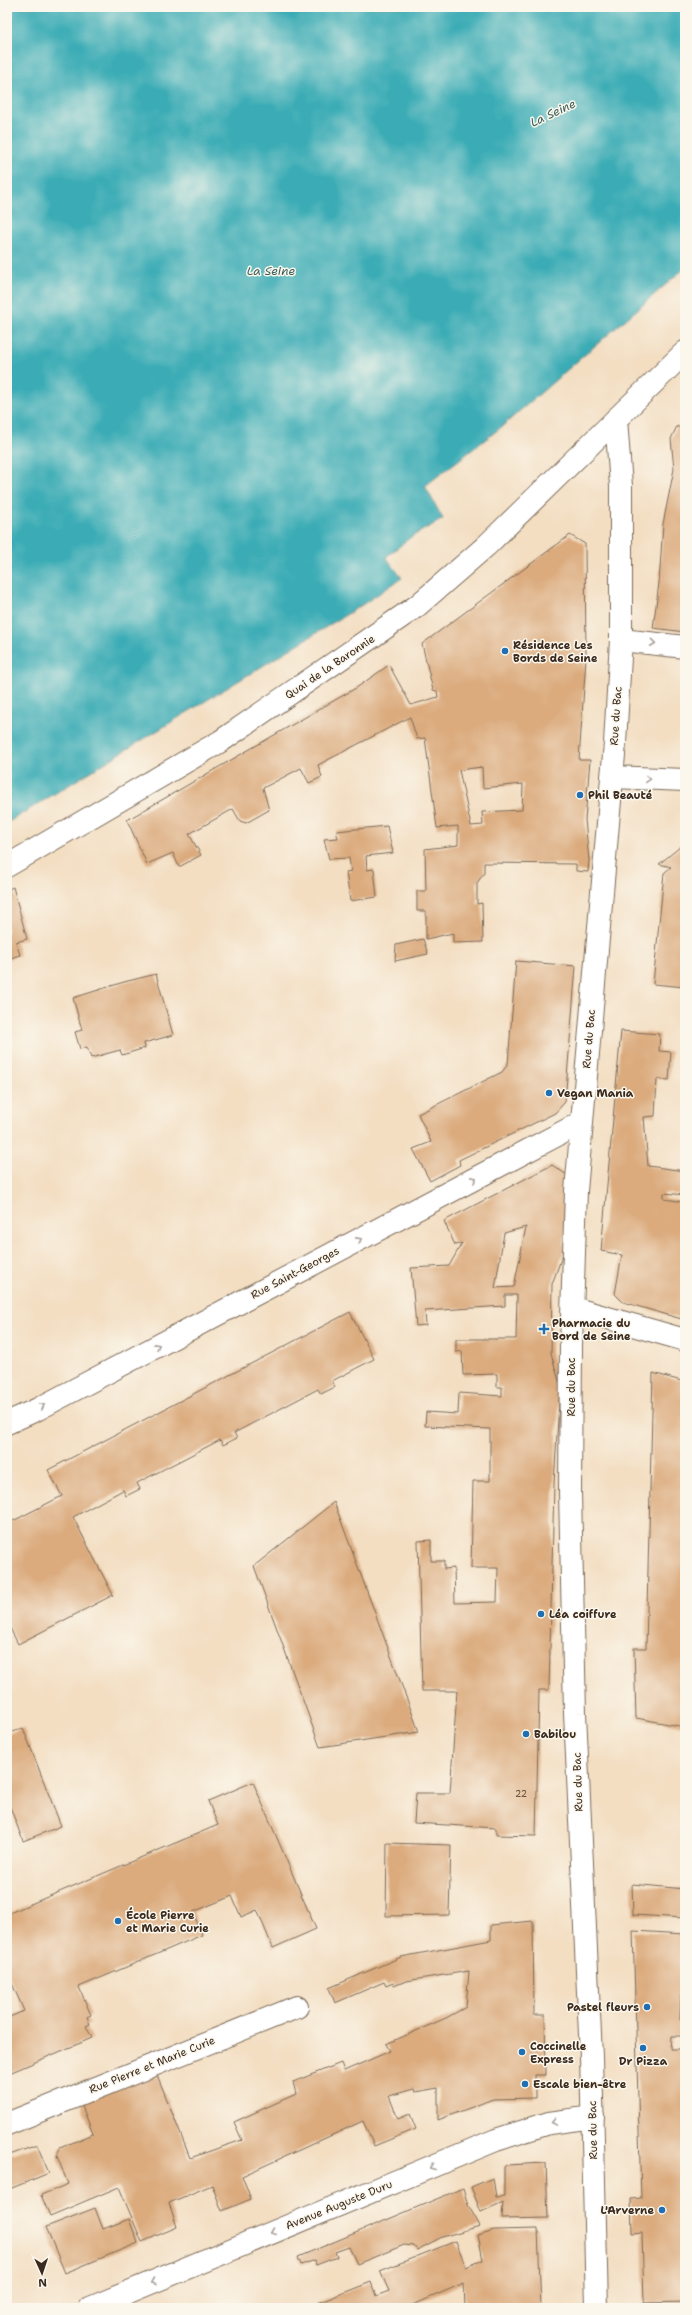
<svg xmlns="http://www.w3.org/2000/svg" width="692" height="2315" font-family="'Shantell Sans',sans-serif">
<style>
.water{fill:#3bacb5;stroke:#3b6b6a}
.building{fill:#dbab7e;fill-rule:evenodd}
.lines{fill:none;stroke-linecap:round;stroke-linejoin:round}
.minor-casing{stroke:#7b6957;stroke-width:24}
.major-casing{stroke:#7b6957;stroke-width:24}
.minor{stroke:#fff;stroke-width:22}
.major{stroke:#fff;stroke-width:22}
.oneway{stroke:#a79f9a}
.poi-dot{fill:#1f6fb2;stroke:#fbf7ec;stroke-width:1.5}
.labels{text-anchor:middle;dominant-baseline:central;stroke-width:3;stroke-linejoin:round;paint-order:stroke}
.number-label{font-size:9px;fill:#634a36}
.poi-label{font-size:11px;font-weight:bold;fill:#3b2a1e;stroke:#fbf7ec;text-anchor:start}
.street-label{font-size:11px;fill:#3b2a1e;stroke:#fbf7ec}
.water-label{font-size:12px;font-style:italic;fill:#3b5e5a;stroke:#fbf7ec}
</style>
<rect width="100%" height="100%" fill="#fbf7ec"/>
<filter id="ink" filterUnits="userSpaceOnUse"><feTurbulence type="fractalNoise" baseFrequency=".025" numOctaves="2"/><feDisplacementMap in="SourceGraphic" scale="8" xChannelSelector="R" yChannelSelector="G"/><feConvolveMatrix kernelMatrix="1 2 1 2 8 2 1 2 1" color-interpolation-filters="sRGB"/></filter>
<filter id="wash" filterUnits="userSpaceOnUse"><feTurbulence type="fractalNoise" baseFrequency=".012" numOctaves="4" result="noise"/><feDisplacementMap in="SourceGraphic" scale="16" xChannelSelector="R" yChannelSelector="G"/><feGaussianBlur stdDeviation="0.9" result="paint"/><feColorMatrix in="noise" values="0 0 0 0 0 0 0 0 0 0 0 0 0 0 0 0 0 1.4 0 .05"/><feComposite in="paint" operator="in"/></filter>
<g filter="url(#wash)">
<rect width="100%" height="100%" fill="#f3dec2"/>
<!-- water -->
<path class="water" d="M7,7H685V268L499,429L425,486L443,519L411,537L386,557L402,578L362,605L7,823Z"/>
<g id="blocks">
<!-- building -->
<g class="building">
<path d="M677,426L685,432V632L653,628L659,583L663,524L674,469L671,439Z"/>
<path d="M570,535L585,544L586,658L579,760H590L585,820L589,860L588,872L576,871V864L484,863V873L477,883V904L482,903L483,942L453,943V933L426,939V911H417V891H426L425,849L458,845V826L437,828L425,738L417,739L410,717L318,765L322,777L309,783L301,768L263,788L269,810L246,823L240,821L233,809L189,834L201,855L179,867L173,853L147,864L127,820L356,688L389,665L411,705L438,697L437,691L433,690L422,644ZM482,767L483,788L523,784L522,810L482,812L483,825L471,826L459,770Z"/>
<path d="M387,826L393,853L366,856L367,870L374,869L377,897L350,901L346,872L351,871L349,858L329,859L324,839L338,838L336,831Z"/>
<path d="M685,843V987L653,984L664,873L671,867L659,864Z"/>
<path d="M13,887L27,939L16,942L20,955L7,959V890Z"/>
<path d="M423,939L428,954L395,961L396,945Z"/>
<path d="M516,961L576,966L565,1102L555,1113L459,1160L460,1165L430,1181L413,1149L431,1142L418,1114L502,1072L508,1064Z"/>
<path d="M156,974L173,1035L144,1043L145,1048L122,1055L120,1050L91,1058L87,1047L80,1049L75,1032L82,1030L73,998L124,982Z"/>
<path d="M621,1031L660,1034L659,1051L671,1052L669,1080L657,1079L655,1116L644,1117L648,1166L685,1171V1195L664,1193V1199L685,1202V1281L682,1294L685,1295V1320L623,1302L615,1294L622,1255L601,1251Z"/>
<path d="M552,1165L567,1175L564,1251L552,1284L551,1353L560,1385L554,1484L549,1690H539L536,1836L496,1835V1828L414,1823L416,1793H450L457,1691H422L418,1541L431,1540V1561H444V1569L454,1568L455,1603L497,1602L498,1568H471L473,1481H490V1429L425,1426L426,1412L458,1414L459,1393L502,1396V1387H497V1374L463,1375L462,1351L456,1352V1339H516L517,1295H505V1306L425,1311L426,1325L416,1326L411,1268L449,1266L462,1243L455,1245L444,1221ZM526,1227L514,1287L495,1288L504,1233Z"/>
<path d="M350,1312L374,1359L332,1381L335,1387L321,1394L318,1389L234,1433L237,1438L223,1445L220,1440L137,1483L140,1489L126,1496L123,1490L73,1517L113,1595L18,1644L7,1622V1524L62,1496L48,1470Z"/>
<path d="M653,1373L685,1382V1727L636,1718L634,1648H646Z"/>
<path d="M334,1502L419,1732L320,1747L254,1566Z"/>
<path d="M23,1728L61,1826L23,1841L7,1799V1734Z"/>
<path d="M253,1782L316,1929L273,1948L257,1910L241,1917L232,1896L193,1912L202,1935L79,1987L91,2015L87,2017L90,2024L86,2026L92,2038L7,2074V2018L24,2011L7,1972V1914L218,1825L208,1801Z"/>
<path d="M387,1843L451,1845L449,1915L386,1916Z"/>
<path d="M632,1884L685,1889V1918L633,1915Z"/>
<path d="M533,1921L534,2015H545L546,2075H535V2098L493,2099L438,2120V2088L415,2092L414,2089L389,2096L398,2119L410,2114L416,2129L374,2146L363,2121L242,2176L251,2199L222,2211L212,2185L169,2203L177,2227L142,2242L119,2187L50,2216L41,2195L68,2184L57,2156L60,2148L93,2134L80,2101L156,2072L190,2158L242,2140L234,2122L296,2094L293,2082L341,2063L344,2071L390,2051L386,2044L446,2018L466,2007L469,1971L406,1981L394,1986L393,1983L386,1986L384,1982L335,2003L329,1988L401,1957L491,1940V1925Z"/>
<path d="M633,1931L685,1934V1995H681L680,2020H685V2036H672L671,2049H685V2302L644,2303L642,2232L632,2233L631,2199L641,2198Z"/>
<path d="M37,2145L49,2173L7,2190V2156Z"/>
<path d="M546,2163L548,2218L502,2219L503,2202L481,2212L471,2187L493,2178L496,2197L504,2196V2167L506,2165Z"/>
<path d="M463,2188L468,2205L480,2226L442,2237L417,2250L414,2246L404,2245L357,2264L349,2247L335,2252L337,2257L316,2265L314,2260L301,2265L298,2257Z"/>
<path d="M95,2208L103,2229L129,2219L138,2243L65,2273L46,2227Z"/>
<path d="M538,2229L541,2308H465L464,2283L406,2308H320L318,2303L371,2282L376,2296L389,2291L380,2271L456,2241L466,2267L483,2260L478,2235L494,2230Z"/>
</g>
</g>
</g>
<g filter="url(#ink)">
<use href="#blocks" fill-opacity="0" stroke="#7b6957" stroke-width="1"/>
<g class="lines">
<!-- minor casing -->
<g class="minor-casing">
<g id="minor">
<path d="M621,640L685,647"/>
<path d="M612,777L685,780"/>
<path d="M573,1308L685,1340"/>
<path d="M7,1423L38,1409L582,1122"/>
<path d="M7,2124L297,2007"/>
<path d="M90,2308L496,2140L549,2123L593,2117"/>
<path d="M597,2308L591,2056L575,1713L570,1492L571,1346L576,1191L615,743L621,640V486L616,419"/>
</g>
</g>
<!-- major casing -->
<g class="major-casing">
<path id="major" d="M7,866L221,741L417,606L486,546L685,352"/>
</g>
<!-- minor -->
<use href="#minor" class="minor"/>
<!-- major -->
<use href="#major" class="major"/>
</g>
<!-- one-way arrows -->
<defs><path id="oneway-chevron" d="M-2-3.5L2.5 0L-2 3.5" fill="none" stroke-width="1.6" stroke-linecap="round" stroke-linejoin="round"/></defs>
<g class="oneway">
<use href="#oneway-chevron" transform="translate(653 643) rotate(6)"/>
<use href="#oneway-chevron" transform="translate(648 779) rotate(2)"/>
<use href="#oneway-chevron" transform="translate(474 1179) rotate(-28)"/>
<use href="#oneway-chevron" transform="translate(359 1240) rotate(-28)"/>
<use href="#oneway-chevron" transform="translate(157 1346) rotate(-28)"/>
<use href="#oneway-chevron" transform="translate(42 1406) rotate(-27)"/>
<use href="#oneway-chevron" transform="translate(554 2122) rotate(170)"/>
<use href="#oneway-chevron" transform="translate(432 2167) rotate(158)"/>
<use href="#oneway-chevron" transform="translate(273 2232) rotate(158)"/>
<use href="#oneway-chevron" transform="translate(153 2282) rotate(158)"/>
</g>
</g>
<!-- markers -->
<g class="poi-dot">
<circle cx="505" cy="651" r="4"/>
<circle cx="580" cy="795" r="4"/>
<circle cx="549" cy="1093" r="4"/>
<path d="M542 1323h4v4h4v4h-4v4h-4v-4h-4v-4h4z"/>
<circle cx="541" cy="1614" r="4"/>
<circle cx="526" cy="1734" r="4"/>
<circle cx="118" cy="1921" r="4"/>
<circle cx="647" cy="2007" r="4"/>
<circle cx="643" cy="2048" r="4"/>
<circle cx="522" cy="2052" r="4"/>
<circle cx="525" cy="2084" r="4"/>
<circle cx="662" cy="2210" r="4"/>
</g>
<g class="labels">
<!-- number labels -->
<g class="number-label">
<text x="521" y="1794">22</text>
</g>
<!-- poi labels -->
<g class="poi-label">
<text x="513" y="645">Résidence Les<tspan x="513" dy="13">Bords de Seine</tspan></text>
<text x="588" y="795">Phil Beauté</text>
<text x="557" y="1093">Vegan Mania</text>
<text x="552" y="1323">Pharmacie du<tspan x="552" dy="13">Bord de Seine</tspan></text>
<text x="549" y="1614">Léa coiffure</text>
<text x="534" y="1734">Babilou</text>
<text x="126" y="1915">École Pierre<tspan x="126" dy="13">et Marie Curie</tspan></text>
<text x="639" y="2007" text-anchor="end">Pastel fleurs</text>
<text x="530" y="2046">Coccinelle<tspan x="530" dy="13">Express</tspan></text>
<text x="643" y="2061" text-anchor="middle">Dr Pizza</text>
<text x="533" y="2084">Escale bien-être</text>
<text x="654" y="2210" text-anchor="end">L'Arverne</text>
</g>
<!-- street labels -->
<g class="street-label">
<text transform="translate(330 667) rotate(-34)">Quai de la Baronnie</text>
<text transform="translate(616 716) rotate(-86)">Rue du Bac</text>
<text transform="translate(589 1039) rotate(-85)">Rue du Bac</text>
<text transform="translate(295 1273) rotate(-28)">Rue Saint-Georges</text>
<text transform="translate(571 1387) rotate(-90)">Rue du Bac</text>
<text transform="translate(578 1782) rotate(-92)">Rue du Bac</text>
<text transform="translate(152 2065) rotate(-22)">Rue Pierre et Marie Curie</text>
<text transform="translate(593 2130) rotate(-91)">Rue du Bac</text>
<text transform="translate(339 2205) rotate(-22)">Avenue Auguste Duru</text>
</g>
<!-- water labels -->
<g class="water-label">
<text transform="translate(553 113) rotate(-25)">La Seine</text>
<text x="271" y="271">La Seine</text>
</g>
</g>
<!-- margin -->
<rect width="692" height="2315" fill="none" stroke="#fbf7ec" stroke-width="24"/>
<!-- north arrow -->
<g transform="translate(42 2273) rotate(177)" stroke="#fbf7ec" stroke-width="3" paint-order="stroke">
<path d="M0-3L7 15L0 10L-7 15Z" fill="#3b2a1e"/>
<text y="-6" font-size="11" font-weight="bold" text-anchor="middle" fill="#3b2a1e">N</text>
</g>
</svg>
